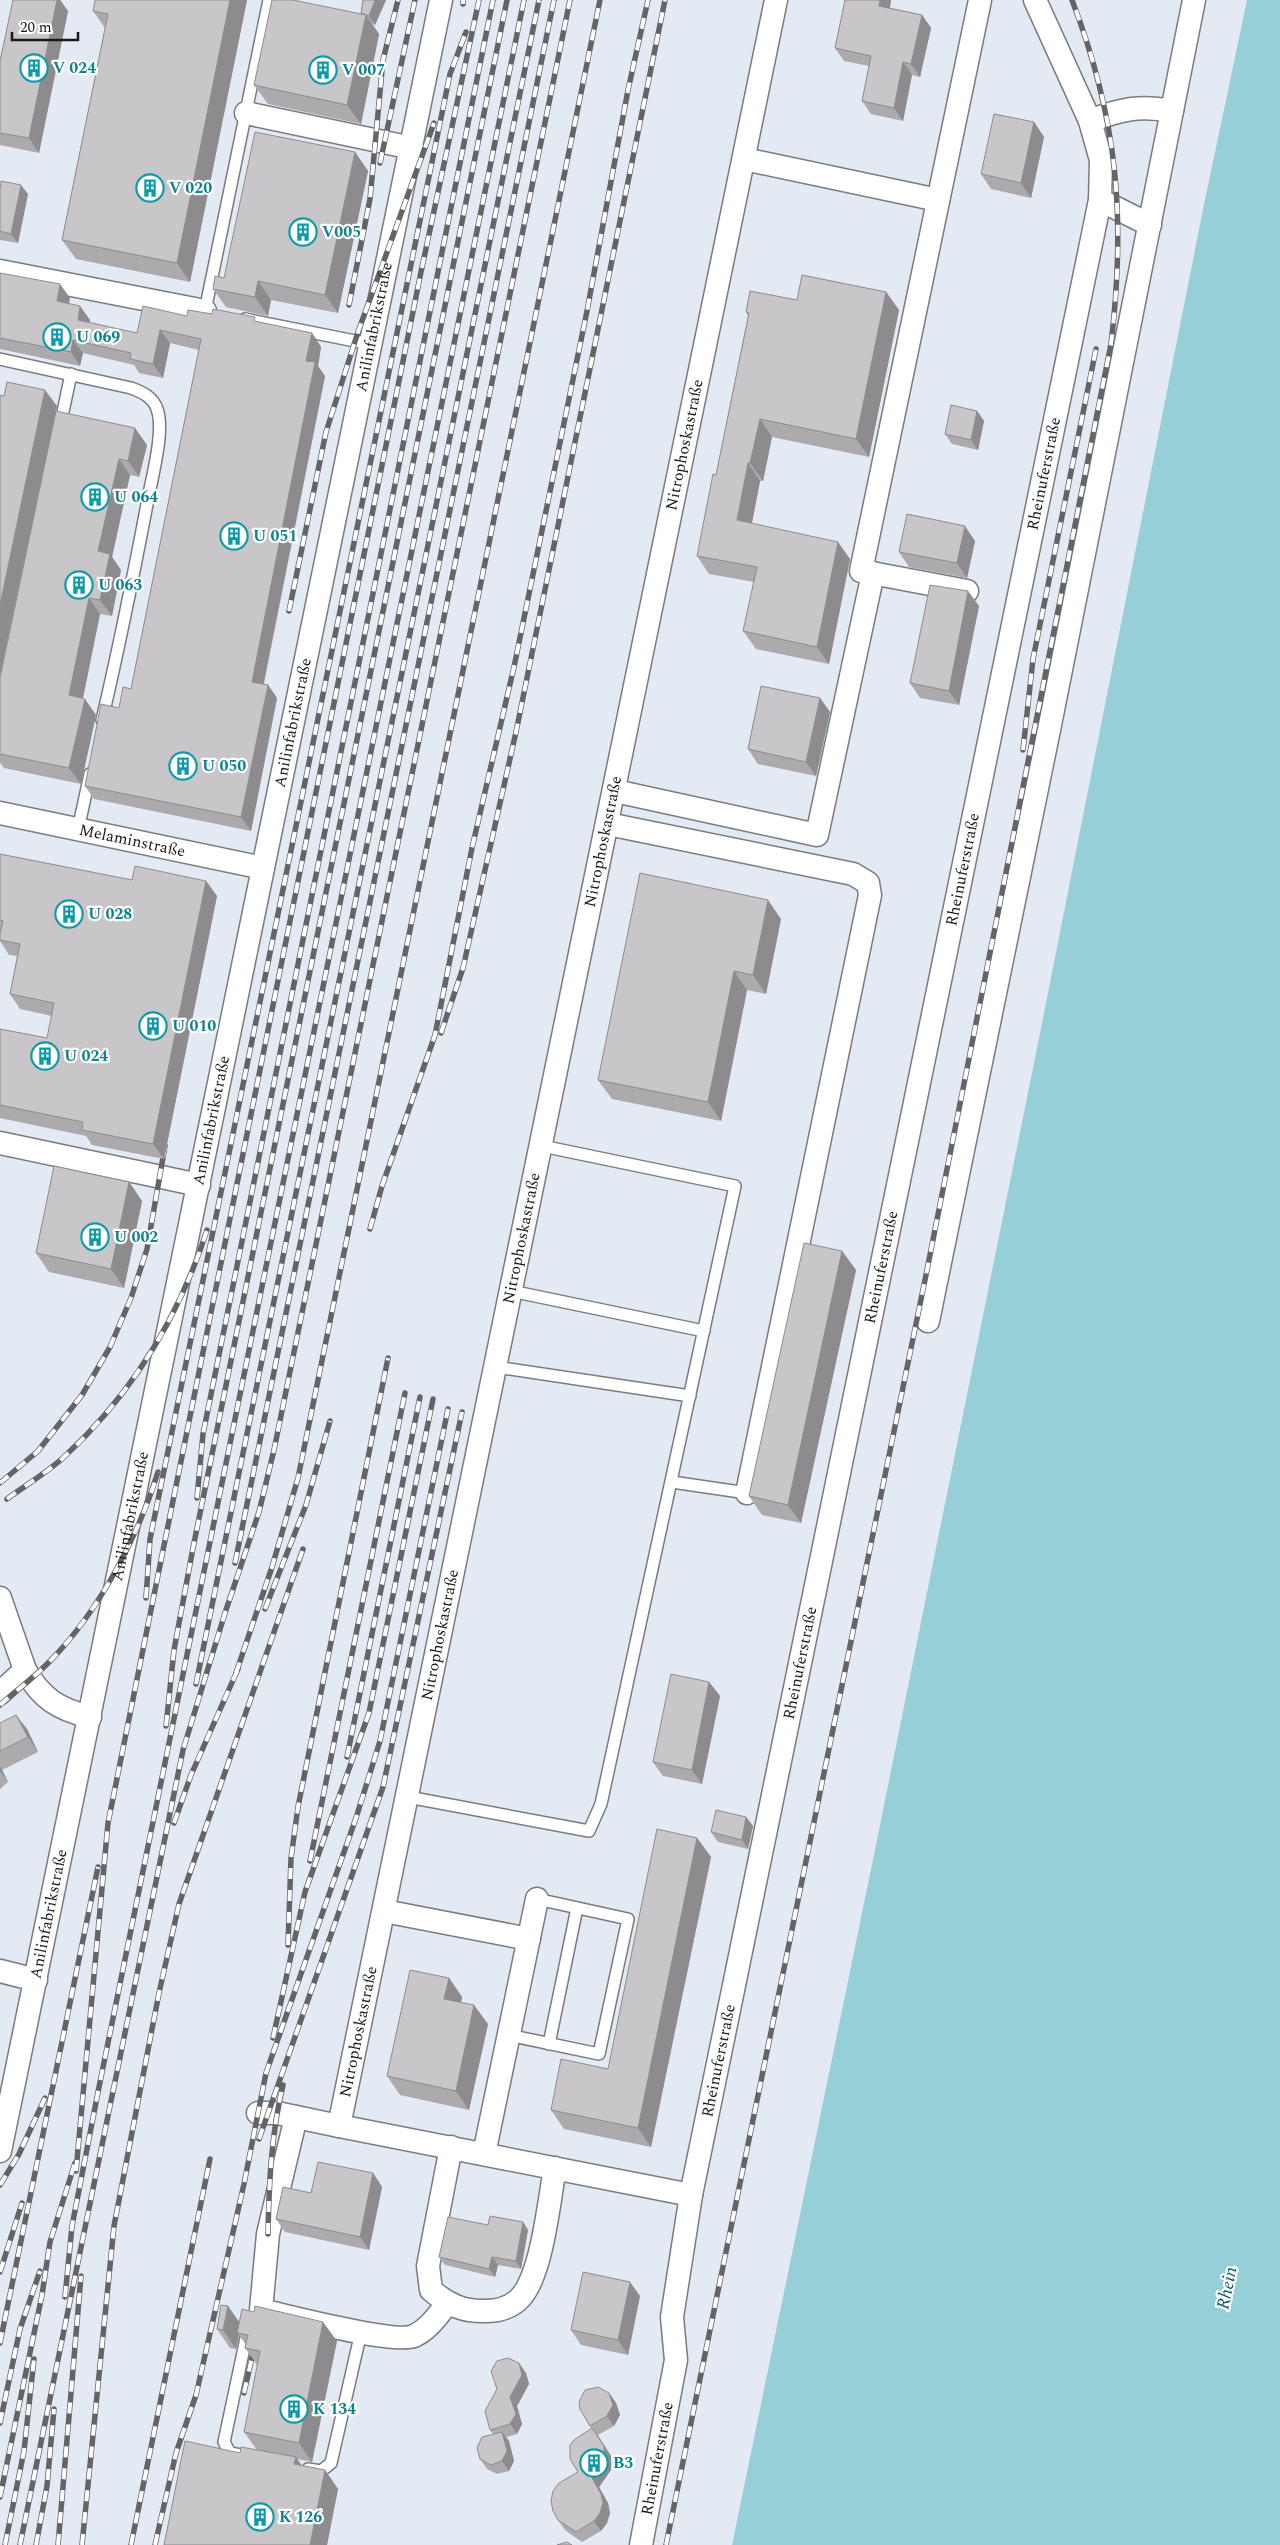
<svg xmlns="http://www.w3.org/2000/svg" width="1280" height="2545" font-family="Spectral,serif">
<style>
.built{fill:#e3eaf4}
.water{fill:#97cfd9}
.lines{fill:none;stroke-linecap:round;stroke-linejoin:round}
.service-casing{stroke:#797b7e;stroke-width:14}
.minor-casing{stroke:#797b7e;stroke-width:25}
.service{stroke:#fff;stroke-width:11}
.minor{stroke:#fff;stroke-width:22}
.rail-casing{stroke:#636467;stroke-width:5.5}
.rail{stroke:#fff;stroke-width:4;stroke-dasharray:11;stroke-linecap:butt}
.wall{fill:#adaaae}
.shaded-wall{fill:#8d8b8d}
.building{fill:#c9c6ca;stroke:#8d8b8d}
.labels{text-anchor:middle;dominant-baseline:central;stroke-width:4.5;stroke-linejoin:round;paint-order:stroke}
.culture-label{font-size:16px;font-weight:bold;fill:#0d838f;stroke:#fff;text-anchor:start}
.street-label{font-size:16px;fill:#18191b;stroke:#fff}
.water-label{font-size:18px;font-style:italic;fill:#035662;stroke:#fff}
</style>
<rect width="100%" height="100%" fill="#f3f6fa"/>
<!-- built -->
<path class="built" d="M0,0H1247L1203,209L1040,1033L879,1830L732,2545H0Z"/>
<!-- water -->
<path class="water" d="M1247,0H1280V2545H732L879,1830L1040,1033L1203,209Z"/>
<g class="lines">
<!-- service casing -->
<g class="service-casing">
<g id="service">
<path d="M209,312L205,311L269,0"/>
<path d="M245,319L370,344"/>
<path d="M0,359L131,388C142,392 153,397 157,409C165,430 152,477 148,499C134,573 119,647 102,720"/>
<path d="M60,426L71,374"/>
<path d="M78,830L90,774"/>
<path d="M511,1291L704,1331"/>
<path d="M496,1367L690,1396"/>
<path d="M672,1482L747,1493"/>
<path d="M408,1797L589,1831L601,1804L735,1186L542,1146"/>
<path d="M508,2035L599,2054L628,1919L537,1899"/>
<path d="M549,2044L577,1908"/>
<path d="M241,2455L230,2453L224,2442L248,2329"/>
<path d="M308,2469L321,2471L331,2463L361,2332"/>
</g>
</g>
<!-- minor casing -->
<g class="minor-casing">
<g id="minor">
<path d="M246,113L412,148"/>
<path d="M1090,121C1121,109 1139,105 1172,111"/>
<path d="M744,159L938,200"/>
<path d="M1100,200L1150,225"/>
<path d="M0,271L205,311"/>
<path d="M967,591L861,571L980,0"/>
<path d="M615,791L817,835L873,573"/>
<path id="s1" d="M0,813L263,868"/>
<path d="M608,824L853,874L868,883L870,895L747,1493"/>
<path d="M0,1143L199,1185"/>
<path d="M928,1321L1050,725L1194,0"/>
<path d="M0,1598L25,1670C42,1699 58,1709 90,1717"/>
<path d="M0,1693L25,1670"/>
<path d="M384,1911L529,1939"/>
<path d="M0,1971L36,1980"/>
<path d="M258,2113H277L339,2126"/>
<path d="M296,2117L268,2234L261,2310C288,2316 393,2344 414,2336C429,2329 437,2316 447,2304"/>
<path d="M451,2147L428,2266L431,2290C448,2305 464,2312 486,2311C498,2311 509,2308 518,2300C542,2279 549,2200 555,2168"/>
<path id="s2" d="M0,2151L441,0"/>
<path d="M484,2154L537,1899"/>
<path id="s3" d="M691,2195L339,2126L776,0"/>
<path id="s4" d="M641,2545L676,2360L672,2317L691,2195L1100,200L1101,160L1090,121L1035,0"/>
</g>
</g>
<!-- service -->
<use href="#service" class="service"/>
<!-- minor -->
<use href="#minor" class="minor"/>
<!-- rail casing -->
<g class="rail-casing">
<g id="rail">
<path d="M463,4V0"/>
<path d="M380,163L415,0"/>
<path d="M349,305L370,199L383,60L398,0"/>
<path d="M289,611L326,432L358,332L434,123"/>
<path d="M1023,750L1033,659L1096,349"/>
<path d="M441,1033L463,968L516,732L665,0"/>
<path d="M370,1229L382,1186L435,1035L472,848L514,667L587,311L628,90L648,0"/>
<path d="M0,1483L38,1451L82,1395L110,1347L131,1298L147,1249L165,1146"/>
<path d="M197,1498L203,1434L493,0"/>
<path d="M7,1499C26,1485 48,1472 65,1456C132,1394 179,1317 207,1230"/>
<path d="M235,1563L554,0"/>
<path d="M146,1598L150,1539L450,74L466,32"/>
<path d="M265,1609L306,1505L330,1421"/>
<path d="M236,1673L272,1567L298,1478L600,0"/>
<path d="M196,1684L539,0"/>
<path d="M0,1705C17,1690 36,1676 51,1660C99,1611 138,1537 158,1472"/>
<path d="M166,1726L174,1650L193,1548L507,0"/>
<path d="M347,1757L420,1397"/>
<path d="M174,1823L191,1775L238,1669"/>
<path d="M310,1861L405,1393"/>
<path d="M288,1945L291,1858L298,1807L388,1358"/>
<path d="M273,2038L305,1892L369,1713L433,1399"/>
<path d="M259,2139L383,1787L462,1412"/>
<path d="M76,2171L108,1823L421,272L479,0"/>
<path d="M0,2185L19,2154L45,2098"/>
<path d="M268,2234C269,2184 271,2135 283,2085"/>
<path d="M0,2272L22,2203"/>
<path d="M65,2297L72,2226L99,2087L524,0"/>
<path d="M0,2343L98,1867"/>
<path d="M244,2393L255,2344"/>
<path d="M0,2423L20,2329L40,2271"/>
<path d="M0,2497L42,2295L50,2242L75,2163"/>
<path d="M5,2545L24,2451L34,2359"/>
<path d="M20,2545L183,1750L225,1613L259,1512L274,1450L570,0"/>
<path d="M36,2545L47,2486L54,2409"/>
<path d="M58,2545L81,2276"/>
<path d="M82,2545L114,2226L159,1993L179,1904L303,1549"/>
<path d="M131,2545L210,2159"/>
<path d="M155,2545L176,2453L196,2395L244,2184L266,2073L356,1818L380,1741L448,1409"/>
<path d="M666,2545L926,1275L1111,344C1126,218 1118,120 1072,0"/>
</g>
</g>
<!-- rail -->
<use href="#rail" class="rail"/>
</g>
<!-- wall -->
<g class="wall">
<path d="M13,0H60L68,11L39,153L0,145V61Z"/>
<path d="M247,0L190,282L76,259L62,240L105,28L93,11Z"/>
<path d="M363,0H386L375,25L372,24L379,34L361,124L268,104L254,85L361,14Z"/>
<path d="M845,0H891L890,8L922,15L931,28L920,77L912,75L903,121L871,114L862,101L869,66L844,61L835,48Z"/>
<path d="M1034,122L1044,137L1031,198L991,189L981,174Z"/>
<path d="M355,152L368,171L338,313L271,300L268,316L226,307L213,289Z"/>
<path d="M0,188L28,194L18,243L0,240Z"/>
<path d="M0,273L70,298L69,304L90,320L89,323L137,333L187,316L212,314L259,322L312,333L321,347L318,366L325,376L264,684L268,685L277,698L251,831L94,799L85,786L119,708L131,689L199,350L170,343L163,378L139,373L134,365L83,353L80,366L0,349Z"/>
<path d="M886,292L899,310L869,457L772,437L763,481H760L752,523L850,559L829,664L756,649L743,631L754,582L709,574L697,556L716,475L748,316L746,312L797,300Z"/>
<path d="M56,411L147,445L139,477L130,475L112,557L121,570L112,616L100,614L83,698L96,715L81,784L4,768L0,763V678Z"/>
<path d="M977,411L984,421L978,450L952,444L945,434Z"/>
<path d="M975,541L967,578L909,567L899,552Z"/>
<path d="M979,606L959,705L920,698L910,683Z"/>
<path d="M820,698L830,712L816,776L758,764L748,749Z"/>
<path d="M0,854L132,880L206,881L217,896L164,1159L92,1145L86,1136L0,1118V1029L47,1038L52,1016L20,1009L10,994L17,956L9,955L0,941Z"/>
<path d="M781,919L766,994L747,990L721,1121L612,1099L598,1080Z"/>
<path d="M129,1182L142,1201L124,1288L49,1272L36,1253Z"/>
<path d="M842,1251L856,1270L801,1523L762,1515L749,1496Z"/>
<path d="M709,1682L720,1696L702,1784L663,1776L653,1762Z"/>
<path d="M0,1723L27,1729L38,1752L2,1770L8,1782L0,1789Z"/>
<path d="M746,1817L753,1826L748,1849L718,1842L711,1832Z"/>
<path d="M697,1838L711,1857L651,2147L564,2129L551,2110L608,2069Z"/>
<path d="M449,1978L462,1997L461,2002L488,2024L469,2110L400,2095L387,2076Z"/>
<path d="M373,2173L382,2187L369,2250L285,2232L276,2219L311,2193Z"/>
<path d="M523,2222L528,2230L521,2269L498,2265L495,2277L445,2265L439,2257L488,2225Z"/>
<path d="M640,2296L628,2355L581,2345L571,2330Z"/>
<path d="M228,2306L240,2323L337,2341L312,2462L297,2459L301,2465L325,2470L338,2489L327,2545H164L240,2453L257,2450L244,2432L258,2366L245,2348L246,2345L239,2335L236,2349L230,2348L217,2329Z"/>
<path d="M526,2373L529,2384L517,2406L522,2424L517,2434L506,2437L509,2441L514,2461L509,2471L497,2474L487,2469L480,2459L493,2434L490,2430Z"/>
<path d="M609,2393L616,2403L620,2415L614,2426L598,2435L611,2456V2470L599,2487L608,2503L610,2513L607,2523L601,2531L582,2542L565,2530L558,2520L578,2472L591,2428L580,2409Z"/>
</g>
<!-- shaded-wall -->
<g class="shaded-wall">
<path d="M57,0H60L68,11L39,153L29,138Z"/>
<path d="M230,0H247L190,282L177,263Z"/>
<path d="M375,0H386L375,25L369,16Z"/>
<path d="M880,0H891L888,19L879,6Z"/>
<path d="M366,15L379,34L361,124L347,105Z"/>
<path d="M922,15L931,28L920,77L911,64Z"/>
<path d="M903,62L912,75L903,121L894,108Z"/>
<path d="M1034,122L1044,137L1031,198L1021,183Z"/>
<path d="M355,152L368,171L338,313L325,295Z"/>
<path d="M21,185L28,194L18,243L11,234Z"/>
<path d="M258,281L271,300L268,316L255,297Z"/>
<path d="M60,284L70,298L66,315L57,301Z"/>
<path d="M886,292L899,310L869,457L856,439Z"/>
<path d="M80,306L90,320L87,334L78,320Z"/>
<path d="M160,330L170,343L163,378L153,364Z"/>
<path d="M312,333L321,347L318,366L325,376L261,695L252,682L306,361Z"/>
<path d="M73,340L83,353L80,366L71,352Z"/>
<path d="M45,390L57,406L0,676V605Z"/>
<path d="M977,411L984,421L978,450L971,440Z"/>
<path d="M760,419L772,437L763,481L750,463Z"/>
<path d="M135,428L147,445L139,477L128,461Z"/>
<path d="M119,459L130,475L112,557L121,570L112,616L100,600L98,551Z"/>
<path d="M748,463L760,481L749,538L737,520Z"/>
<path d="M965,526L975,541L967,578L957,563Z"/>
<path d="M838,542L850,559L829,664L817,647Z"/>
<path d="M968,591L979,606L959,705L949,691Z"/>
<path d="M89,598L100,614L80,712L69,695Z"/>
<path d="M268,685L277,698L251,831L241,817Z"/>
<path d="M820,698L830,712L816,776L806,762Z"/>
<path d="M85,699L96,715L81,784L69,768Z"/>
<path d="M206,881L217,896L164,1159L153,1144Z"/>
<path d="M768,900L781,919L766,994L753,975Z"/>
<path d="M734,971L747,990L721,1121L708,1102Z"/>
<path d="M129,1182L142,1201L124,1288L111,1269Z"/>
<path d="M842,1251L856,1270L801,1523L788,1505Z"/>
<path d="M709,1682L720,1696L702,1784L692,1770Z"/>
<path d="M16,1715L27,1729L38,1752L28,1737Z"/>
<path d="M0,1767L2,1770L8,1782L0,1771Z"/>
<path d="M746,1817L753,1826L748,1849L742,1840Z"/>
<path d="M697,1838L711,1857L651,2147L638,2128Z"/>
<path d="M449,1978L462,1997L458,2018L444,1999Z"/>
<path d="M474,2005L488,2024L469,2110L456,2091Z"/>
<path d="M373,2173L382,2187L369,2250L360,2237Z"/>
<path d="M523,2222L528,2230L521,2269L516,2261Z"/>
<path d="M492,2257L498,2265L495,2277L489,2269Z"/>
<path d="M630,2282L640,2296L628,2355L618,2340Z"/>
<path d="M228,2306L241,2325L237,2333L239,2335L236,2349L223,2330Z"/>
<path d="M323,2322L337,2341L312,2462L299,2443Z"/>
<path d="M519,2363L526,2373L529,2384L517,2406L522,2424L517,2434L510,2424V2397Z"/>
<path d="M609,2393L616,2403L620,2415L614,2426L607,2416Z"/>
<path d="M592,2428L611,2456V2470L599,2487L608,2503L610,2513L607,2523L601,2531L594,2521L592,2478Z"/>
<path d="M502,2432L509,2441L514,2461L509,2471L502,2461Z"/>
<path d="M296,2457L309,2476L294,2464Z"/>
<path d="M325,2470L338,2489L327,2545H310Z"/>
</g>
<!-- building -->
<g class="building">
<path d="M13,0H57L29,138L0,133V61Z"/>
<path d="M95,0H230L177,263L62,240L108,14L93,11Z"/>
<path d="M272,0H293L366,15L347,105L254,85Z"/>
<path d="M363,0H375L369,16L361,13Z"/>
<path d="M845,0H880L879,6L922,15L911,64L903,62L894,108L862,101L871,56L835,48Z"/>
<path d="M994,114L1034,122L1021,183L981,174Z"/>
<path d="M255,132L355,152L325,295L258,281L255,297L213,289L215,276L224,278Z"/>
<path d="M1,181L21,185L11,234L0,231V188Z"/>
<path d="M0,273L60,284L57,301L80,306L78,320L137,333L143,306L187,316L188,310L212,314L213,309L255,317L254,321L312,333L306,361L315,362L252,682L268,685L241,817L85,786L101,704L119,708L123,687L131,689L201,339L160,330L153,364L130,359L131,353L73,340L71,352L0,338Z"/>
<path d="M802,275L886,292L856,439L760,419L750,463H748L737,520L838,542L817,647L743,631L757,567L697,556L713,474L716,475L749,313L746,312L750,291L797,300Z"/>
<path d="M7,382L45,390L0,605V395L4,396Z"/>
<path d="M951,405L977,411L971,440L945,434Z"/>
<path d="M56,411L135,428L128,461L119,459L98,551L110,554L100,600L89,598L69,695L85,699L69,768L0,754V678Z"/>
<path d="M907,514L965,526L957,563L899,552Z"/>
<path d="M930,585L968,591L949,691L910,683Z"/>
<path d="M761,686L820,698L806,762L748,749Z"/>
<path d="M0,854L132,880L135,866L206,881L153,1144L82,1130L83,1122L0,1105V1029L47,1038L54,1003L10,994L20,944L0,940V934L3,921L0,920Z"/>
<path d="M640,873L768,900L753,975L734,971L708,1102L598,1080Z"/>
<path d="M54,1166L129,1182L111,1269L36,1253Z"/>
<path d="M804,1243L842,1251L788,1505L749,1496Z"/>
<path d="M671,1674L709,1682L692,1770L653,1762Z"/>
<path d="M16,1715L28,1737L0,1751V1723Z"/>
<path d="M716,1810L746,1817L742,1840L711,1832Z"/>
<path d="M657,1829L697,1838L638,2128L551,2110L561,2059L608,2069Z"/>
<path d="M410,1970L449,1978L444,1999L474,2005L456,2091L387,2076Z"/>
<path d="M318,2162L373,2173L360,2237L276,2219L283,2187L311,2193Z"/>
<path d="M490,2216L523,2222L516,2261L492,2257L489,2269L439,2257L448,2217L488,2225Z"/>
<path d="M583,2272L630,2282L618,2340L571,2330Z"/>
<path d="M221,2305L228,2306L223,2330L217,2329Z"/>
<path d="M255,2306L323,2322L299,2443L244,2432L260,2351L245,2348L248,2335L237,2333L242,2309L254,2312Z"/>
<path d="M508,2358L519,2363L522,2375L510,2397L516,2414L510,2424L490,2430L485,2411L497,2389L491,2371L497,2361Z"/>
<path d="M598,2387L609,2393L613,2405L607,2416L590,2426L580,2409L579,2402L585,2390Z"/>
<path d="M592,2428L604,2446V2460L592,2478L601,2494L603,2503L600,2513L594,2521L576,2532L558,2520L553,2511L551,2501L553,2491L559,2483L578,2472L570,2459V2445L574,2440Z"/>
<path d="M502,2432L507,2451L502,2461L491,2465L480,2459L477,2448L482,2437Z"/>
<path d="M185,2441L240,2453L241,2447L296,2457L294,2464L325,2470L310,2545H164Z"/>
<path d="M567,2542L572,2545H557Z"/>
</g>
<!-- icons -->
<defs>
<g id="building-ring" transform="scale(1.4375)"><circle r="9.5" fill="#fff" stroke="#0f9aa8" stroke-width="1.5"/><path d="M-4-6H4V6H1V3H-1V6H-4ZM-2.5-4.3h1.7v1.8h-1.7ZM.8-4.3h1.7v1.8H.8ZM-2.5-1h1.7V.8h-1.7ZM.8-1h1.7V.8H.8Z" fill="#0f9aa8"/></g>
</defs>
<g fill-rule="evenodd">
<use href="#building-ring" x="34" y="68"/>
<use href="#building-ring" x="323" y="70"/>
<use href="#building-ring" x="150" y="188"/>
<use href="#building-ring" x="303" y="232"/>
<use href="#building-ring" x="57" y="337"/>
<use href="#building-ring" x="95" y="497"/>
<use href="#building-ring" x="234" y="536"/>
<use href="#building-ring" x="79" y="585"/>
<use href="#building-ring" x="183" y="766"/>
<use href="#building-ring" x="69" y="914"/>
<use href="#building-ring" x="153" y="1026"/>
<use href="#building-ring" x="45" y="1056"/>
<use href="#building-ring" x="95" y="1237"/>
<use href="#building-ring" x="294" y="2409"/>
<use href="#building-ring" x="594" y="2463"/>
<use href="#building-ring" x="260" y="2517"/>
</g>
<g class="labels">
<!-- culture labels -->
<g class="culture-label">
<text x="53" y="68">V 024</text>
<text x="342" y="70">V 007</text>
<text x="169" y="188">V 020</text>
<text x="322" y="232">V005</text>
<text x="76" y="337">U 069</text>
<text x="114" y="497">U 064</text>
<text x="253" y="536">U 051</text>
<text x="98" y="585">U 063</text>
<text x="202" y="766">U 050</text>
<text x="88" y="914">U 028</text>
<text x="172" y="1026">U 010</text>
<text x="64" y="1056">U 024</text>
<text x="114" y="1237">U 002</text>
<text x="313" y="2409">K 134</text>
<text x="613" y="2463">B3</text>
<text x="279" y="2517">K 126</text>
</g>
<!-- street labels -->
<g class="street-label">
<text stroke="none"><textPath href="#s2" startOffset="1862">Anilinfabrikstraße</textPath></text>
<text stroke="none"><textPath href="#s3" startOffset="2075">Nitrophoskastraße</textPath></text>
<text stroke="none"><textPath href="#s4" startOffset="2112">Rheinuferstraße</textPath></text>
<text stroke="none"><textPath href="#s2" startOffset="1458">Anilinfabrikstraße</textPath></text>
<text stroke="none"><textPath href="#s1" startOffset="135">Melaminstraße</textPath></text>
<text stroke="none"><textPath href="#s3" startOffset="1670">Nitrophoskastraße</textPath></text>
<text stroke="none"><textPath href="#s4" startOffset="1708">Rheinuferstraße</textPath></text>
<text stroke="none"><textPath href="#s2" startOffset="1052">Anilinfabrikstraße</textPath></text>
<text stroke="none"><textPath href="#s3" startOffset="1265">Nitrophoskastraße</textPath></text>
<text stroke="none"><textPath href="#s4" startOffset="1302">Rheinuferstraße</textPath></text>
<text stroke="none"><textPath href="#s2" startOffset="648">Anilinfabrikstraße</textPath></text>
<text stroke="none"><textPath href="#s3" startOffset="860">Nitrophoskastraße</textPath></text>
<text stroke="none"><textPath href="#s4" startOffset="898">Rheinuferstraße</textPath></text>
<text stroke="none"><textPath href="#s2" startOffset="242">Anilinfabrikstraße</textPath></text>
<text stroke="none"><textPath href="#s3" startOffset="455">Nitrophoskastraße</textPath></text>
<text stroke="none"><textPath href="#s4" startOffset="492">Rheinuferstraße</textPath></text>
<text stroke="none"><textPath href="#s4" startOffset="88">Rheinuferstraße</textPath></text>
</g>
<!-- water labels -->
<g class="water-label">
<text transform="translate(1227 2288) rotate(-78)">Rhein</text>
</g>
</g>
<!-- scale -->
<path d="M12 32v8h66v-8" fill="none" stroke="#18191b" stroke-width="2.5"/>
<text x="20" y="32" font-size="15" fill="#18191b" stroke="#ffffff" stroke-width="4" paint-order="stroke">20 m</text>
</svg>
